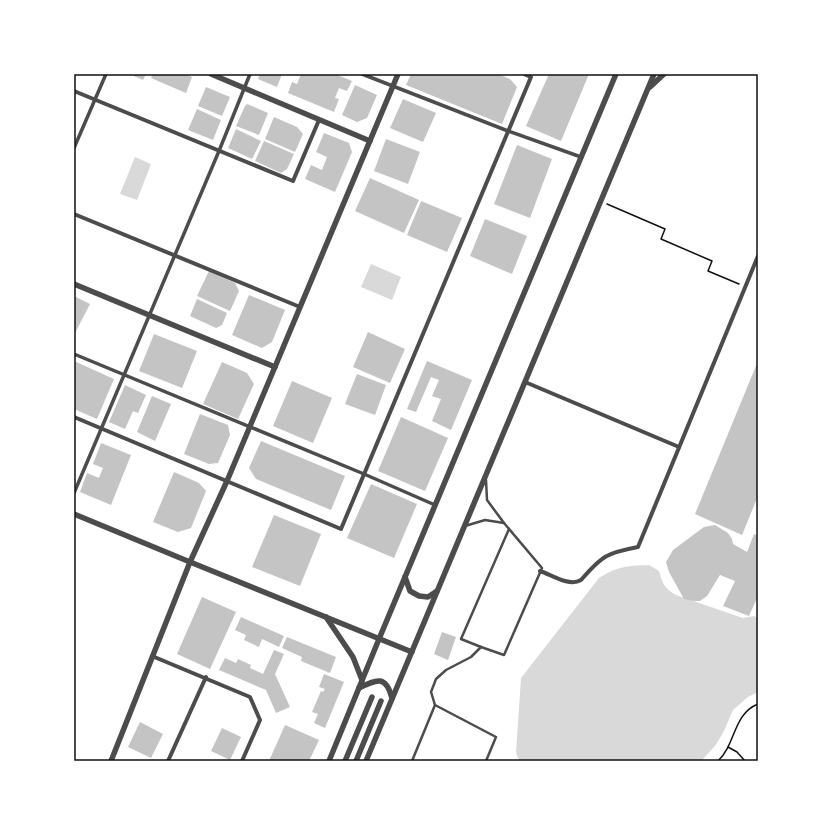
<svg xmlns="http://www.w3.org/2000/svg" width="832" height="835" font-family="Roboto,sans-serif">
<style>
.water{fill:#d9d9d9}
.building{fill:#c4c4c4}
.lines{fill:none;stroke-linecap:round;stroke-linejoin:round}
.path{stroke:#111;stroke-width:1.5}
.service{stroke:#4c4c4c;stroke-width:2.5}
.pedestrian{stroke:#4c4c4c;stroke-width:3.5}
.minor{stroke:#4c4c4c;stroke-width:4}
.tertiary{stroke:#4c4c4c;stroke-width:5.5}
.neatline{fill:none;stroke:#111;stroke-width:1.5}
</style>
<rect width="100%" height="100%" fill="#fff"/>
<g class="water">
<polygon points="135,157 151,164 137,200 120,194"/>
<polygon points="371,264 401,277 392,300 361,287"/>
<path d="M 649,565 L 659,571 C 663,584 664,588 676,595 L 743,618 L 754,616 L 758,618 L 758,692 L 748,697 L 733,710 L 723,733 L 715,746 L 701,761 L 519,761 L 516,752 L 521,678 L 599,578 C 618,566 627,566 649,565 Z"/>
</g>
<g class="building">
<polygon points="129,74 146,74 143,80"/>
<polygon points="153,74 185,74 192,77 186,93 151,78"/>
<polygon points="260,74 282,74 277,87 258,79"/>
<polygon points="301,74 335,74 352,81 347,91 339,88 335,98 339,99 334,112 288,93 292,82 297,84"/>
<polygon points="411,74 498,74 510,79 517,87 502,124 406,85"/>
<polygon points="549,74 589,74 561,141 526,126"/>
<polygon points="355,85 377,95 367,118 357,122 342,115"/>
<polygon points="206,87 230,97 222,116 198,106"/>
<polygon points="403,99 436,113 423,142 390,128"/>
<polygon points="247,104 268,113 259,135 236,126 245,106"/>
<polygon points="197,109 221,120 213,140 188,130"/>
<polygon points="274,117 297,127 303,134 295,152 265,139"/>
<polygon points="236,129 261,141 252,159 228,148"/>
<polygon points="324,133 349,143 352,152 335,192 305,179 311,165 322,170 327,157 316,152"/>
<polygon points="386,139 420,152 408,184 374,171"/>
<polygon points="264,141 294,154 287,169 281,173 255,161"/>
<polygon points="517,145 552,159 530,218 494,204"/>
<polygon points="370,178 419,200 404,233 355,211"/>
<polygon points="421,201 462,218 447,252 407,235"/>
<polygon points="485,219 527,236 512,274 470,256"/>
<polygon points="209,271 235,283 239,291 230,311 197,296"/>
<polygon points="249,295 285,310 272,342 262,348 232,335"/>
<polygon points="74,296 90,304 74,335"/>
<polygon points="197,299 227,313 222,325 216,328 190,316"/>
<polygon points="368,332 405,349 390,383 353,367"/>
<polygon points="154,334 197,351 182,388 139,371"/>
<polygon points="74,361 114,379 97,419 74,409"/>
<polygon points="427,361 472,380 451,430 432,421 441,399 432,396 439,380 431,377 416,412 407,409"/>
<polygon points="758,361 758,496 742,535 695,514"/>
<polygon points="222,362 247,373 254,384 238,419 203,404"/>
<polygon points="357,374 386,385 375,415 345,404"/>
<polygon points="292,381 332,398 313,443 273,426"/>
<polygon points="125,385 146,395 138,413 133,411 125,429 109,422"/>
<polygon points="152,396 171,404 155,441 137,432"/>
<polygon points="200,414 228,425 230,435 218,463 209,464 184,454"/>
<polygon points="401,417 448,438 425,491 378,471"/>
<polygon points="261,441 345,476 331,510 256,479 249,468"/>
<polygon points="101,443 131,455 111,505 80,492 87,473 99,478 103,468 93,464"/>
<polygon points="174,472 199,483 206,491 191,528 178,532 153,522"/>
<polygon points="371,484 417,504 394,558 347,538"/>
<polygon points="274,515 321,534 300,586 252,567"/>
<polygon points="715,525 728,533 732,539 733,544 747,552 754,534 758,536 758,596 749,616 723,606 735,581 720,575 707,596 700,601 694,601 684,599 669,572 666,562 673,550 704,527"/>
<polygon points="202,597 236,612 210,669 177,654"/>
<polygon points="241,617 284,636 279,647 262,639 259,647 244,640 246,635 235,630"/>
<polygon points="442,632 456,637 448,660 434,654"/>
<polygon points="287,637 336,657 330,673 301,661 302,657 282,648"/>
<polygon points="274,650 284,654 275,674 290,707 276,713 266,690 219,670 225,658 236,663 238,659 251,665 250,668 263,674"/>
<polygon points="324,674 344,682 325,728 314,723 318,714 312,712 321,691 323,692 325,689 319,687"/>
<polygon points="140,722 163,734 151,758 128,747"/>
<polygon points="285,725 319,740 309,761 269,761"/>
<polygon points="222,728 241,737 230,760 211,751"/>
</g>
<g class="lines">
<g class="path">
<polyline points="607,204 665,229 661,239 712,261 708,271 739,284"/>
<polyline points="728,747 737,752 745,761"/>
<path d="M 718,761 C 736,744 733,714 758,704"/>
</g>
<g class="service">
<polyline points="465,526 485,520 504,523"/>
<polyline points="481,647 461,639 509,529"/>
<polyline points="412,761 435,705"/>
<polyline points="486,761 496,737 435,705 431,692 436,679 446,670 471,657 481,647 504,655 542,568 504,523 487,500 486,480"/>
</g>
<g class="pedestrian">
<polyline points="362,74 508,131 581,157"/>
<polyline points="74,148 106,74"/>
<polyline points="74,354 364,474 435,505"/>
<polyline points="74,493 219,151 250,74"/>
</g>
<g class="minor">
<polyline points="74,91 293,181 319,120"/>
<polyline points="74,214 300,307"/>
<polyline points="525,382 679,447"/>
<polyline points="74,417 341,529 531,77 524,74"/>
<path d="M 540,571 C 552,575 569,587 581,580 C 602,556 606,553 638,547 L 758,256"/>
<polyline points="152,656 250,697 260,720 242,761"/>
<polyline points="168,761 206,677"/>
</g>
<g class="tertiary">
<polyline points="211,74 370,141"/>
<polyline points="650,87 664,74"/>
<polyline points="74,284 275,367"/>
<polyline points="74,514 190,562 412,652"/>
<polyline points="405,577 410,591 419,596 428,597 437,591"/>
<polyline points="326,617 353,657 362,680"/>
<path d="M 359,688 C 377,679 386,675 392,698"/>
<polyline points="111,761 190,562 227,481 398,74"/>
<polyline points="329,761 379,639 616,74"/>
<polyline points="345,761 372,697"/>
<polyline points="356,761 381,701"/>
<polyline points="366,761 654,74"/>
</g>
</g>
<rect width="832" height="835" fill="none" stroke="#ffffff" stroke-width="150"/>
<rect x="75" y="75" width="682" height="685" class="neatline"/>
</svg>
